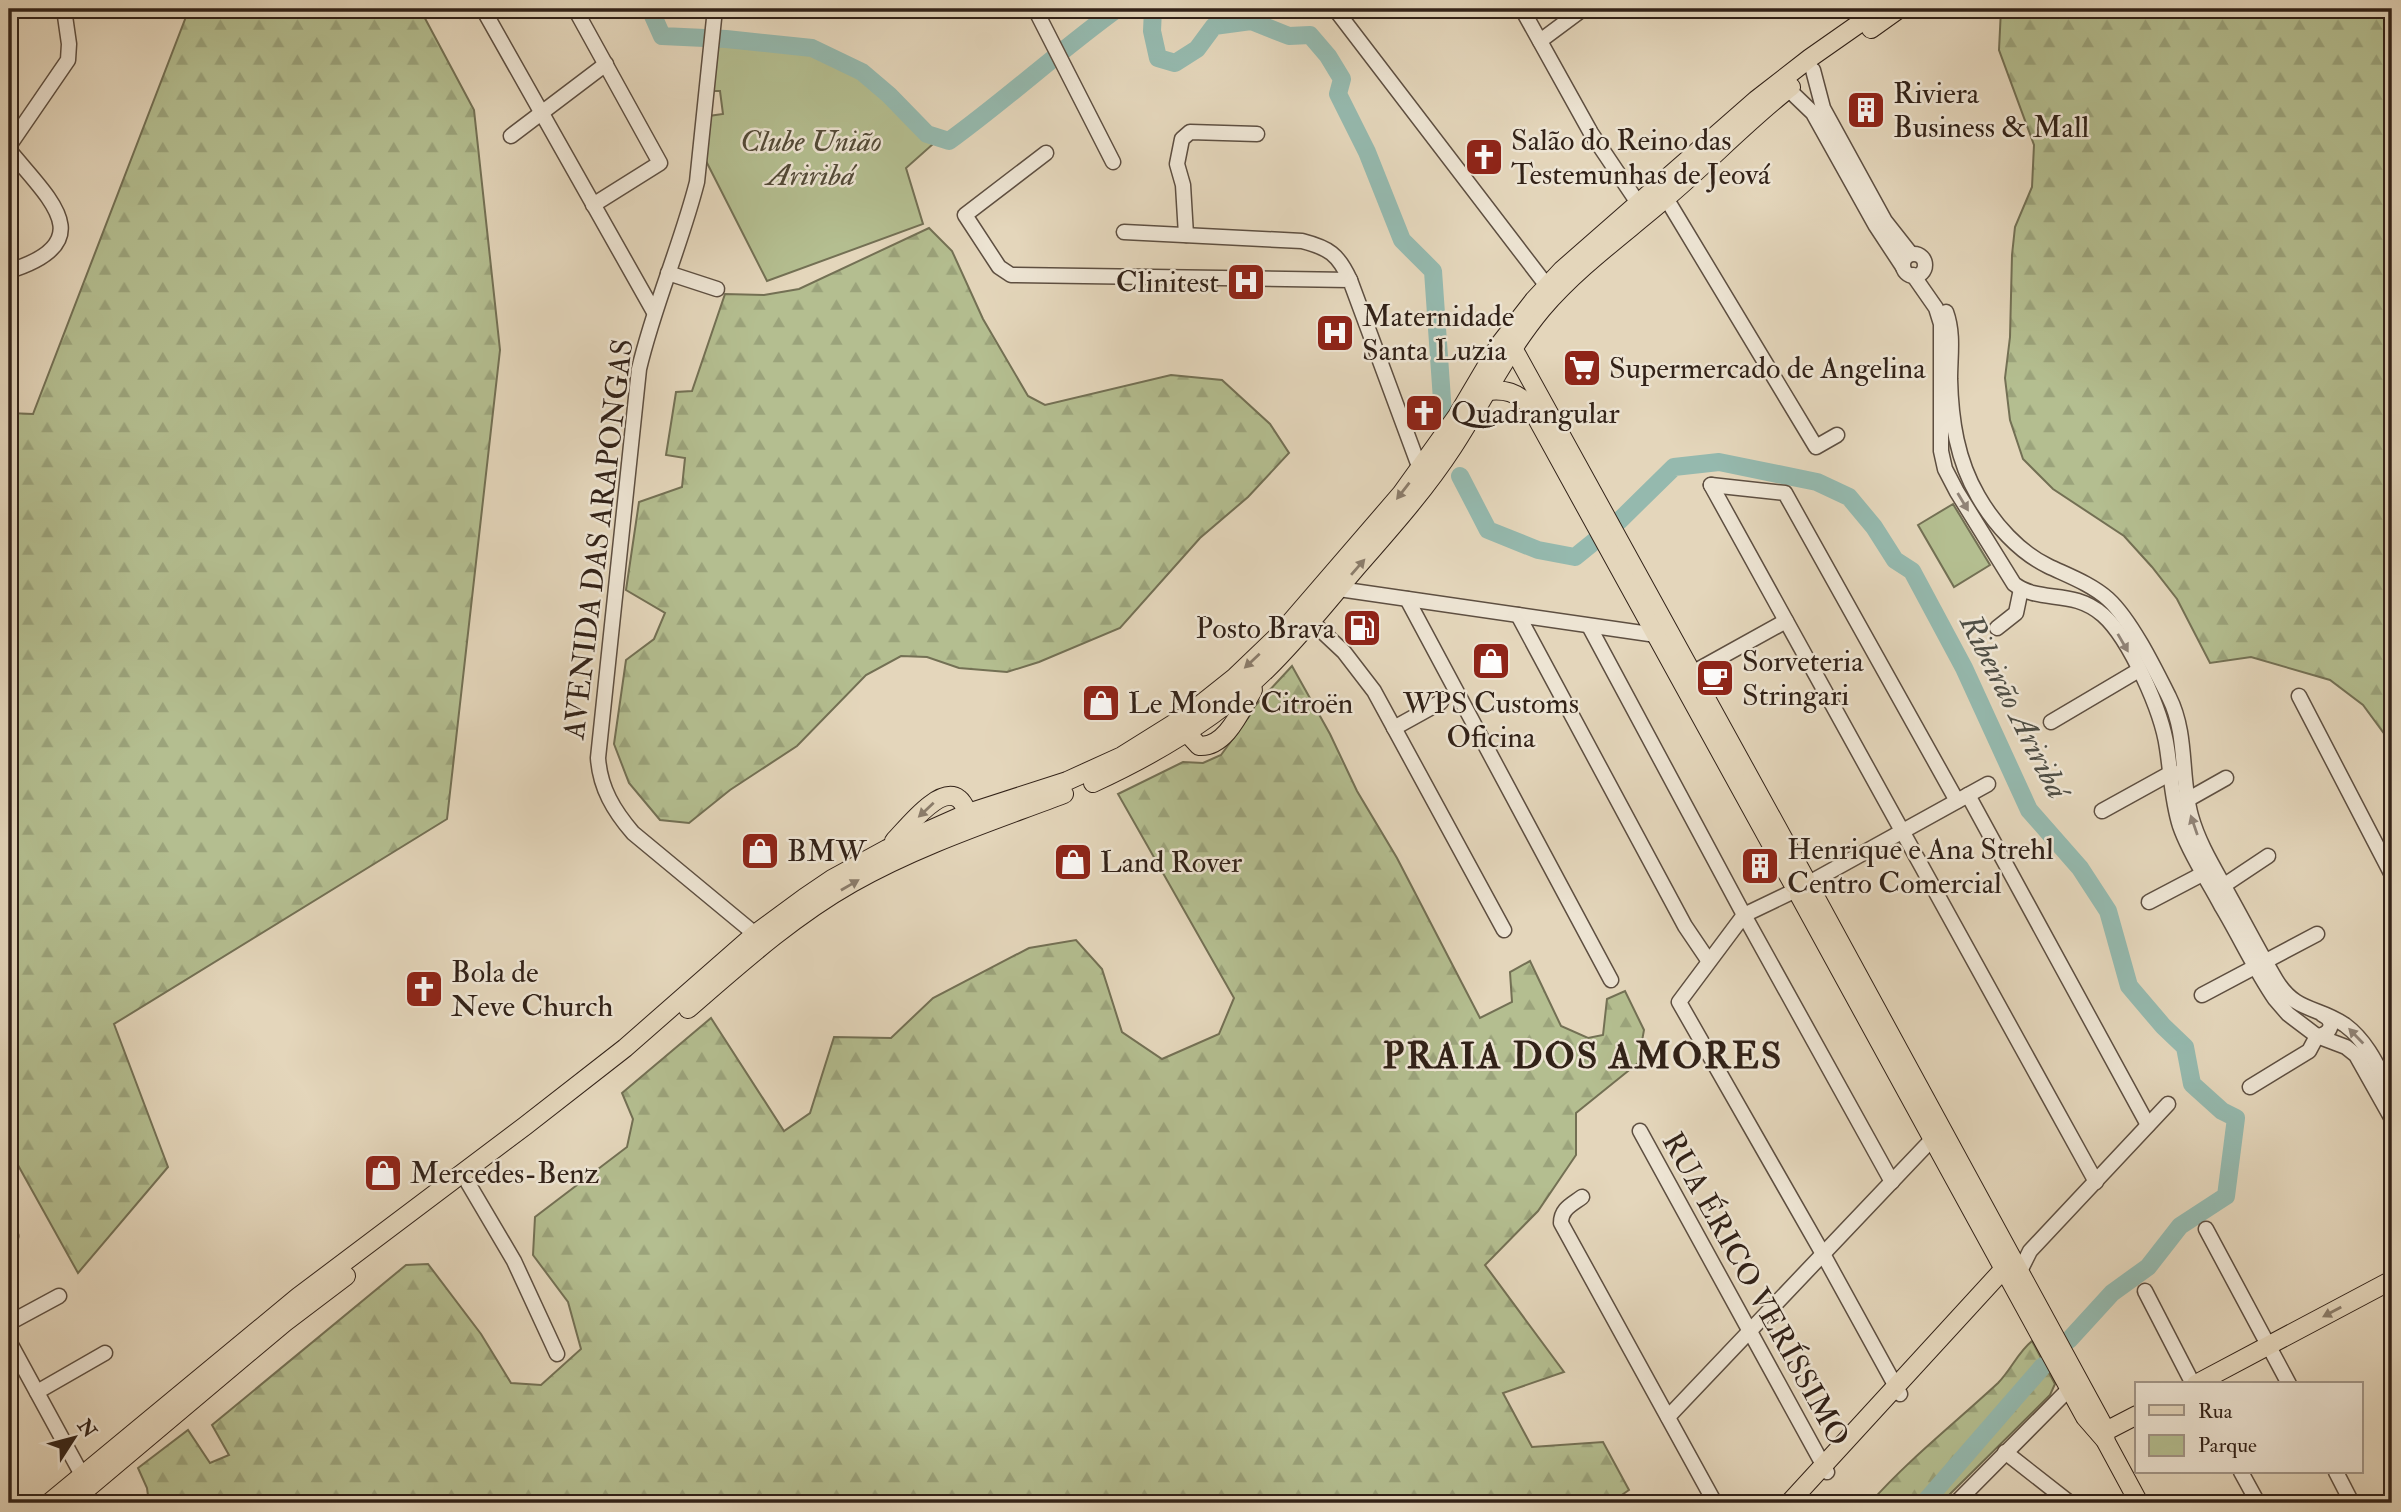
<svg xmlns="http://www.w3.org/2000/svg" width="2401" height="1512" font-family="'IM FELL Double Pica',serif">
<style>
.green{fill:#b4be90;stroke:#737054;stroke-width:2}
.forest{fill:url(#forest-firs);stroke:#737054;stroke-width:2}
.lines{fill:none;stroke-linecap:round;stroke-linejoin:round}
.river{stroke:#95b9ae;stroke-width:18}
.minor-casing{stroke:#5e4f41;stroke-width:17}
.major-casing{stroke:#322218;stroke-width:20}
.minor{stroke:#ede4d3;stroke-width:14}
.major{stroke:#e4d6bb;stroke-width:18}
.oneway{fill:#8b7c6a}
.oneway2{fill:#908376}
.labels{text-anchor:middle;stroke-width:5;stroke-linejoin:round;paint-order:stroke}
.poi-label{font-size:30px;fill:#322218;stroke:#ede4d3;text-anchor:start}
.park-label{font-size:30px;font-style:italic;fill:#524936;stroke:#ede4d3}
.street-label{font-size:30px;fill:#322218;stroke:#ede4d3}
.water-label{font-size:32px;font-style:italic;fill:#504f45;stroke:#ede4d3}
.district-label{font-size:37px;font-weight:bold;letter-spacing:2px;fill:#322218;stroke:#ede4d3}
</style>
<defs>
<pattern id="forest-firs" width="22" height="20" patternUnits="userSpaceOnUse" patternTransform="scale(1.75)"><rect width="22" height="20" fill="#b4be90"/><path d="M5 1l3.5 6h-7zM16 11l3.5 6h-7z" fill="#9ba37b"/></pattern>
</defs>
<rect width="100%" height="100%" fill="#e4d6bb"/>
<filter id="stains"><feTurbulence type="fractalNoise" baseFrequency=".00286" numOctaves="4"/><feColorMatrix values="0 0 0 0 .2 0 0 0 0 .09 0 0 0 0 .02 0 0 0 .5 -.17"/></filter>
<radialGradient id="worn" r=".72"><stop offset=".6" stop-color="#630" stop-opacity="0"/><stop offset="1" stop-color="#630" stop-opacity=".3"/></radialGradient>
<g class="green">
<polygon points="715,43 810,53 859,75 887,97 933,144 906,168 923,224 767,281 705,159 709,116 723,114 720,91 711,91"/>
<polygon points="1953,504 1990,565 1954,587 1918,525"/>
</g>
<g class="forest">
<polygon points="189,9 420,9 474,110 500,350 447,819 114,1024 168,1167 78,1273 9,1149 9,413 33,414"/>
<polygon points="2001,9 2392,9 2392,749 2388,739 2363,705 2330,680 2251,657 2210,663 2177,599 2152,567 2124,536 2053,489 2023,459 2010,420 2005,378 2010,337 2012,255 2015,227 2032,187 2034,145 1999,50"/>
<polygon points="929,228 952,251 983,319 1028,396 1045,405 1171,375 1222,380 1270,424 1289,453 1248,497 1200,538 1120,628 1039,662 1007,672 959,668 927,657 901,656 866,675 797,746 730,790 689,823 660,820 629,783 614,744 626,660 654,639 665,613 626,590 639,502 682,487 685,458 666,455 676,392 692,391 725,294 764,295 799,289"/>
<polygon points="1292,666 1330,734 1357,791 1397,858 1480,1018 1512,1002 1510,972 1530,961 1561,1026 1588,1038 1603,1035 1607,999 1625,991 1644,1030 1638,1063 1576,1113 1576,1155 1538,1211 1485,1265 1564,1372 1503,1393 1532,1447 1603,1442 1629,1490 1610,1503 149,1503 147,1488 138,1468 188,1430 210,1463 229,1455 212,1425 406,1265 428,1264 481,1334 511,1383 541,1385 581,1349 568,1302 533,1255 535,1217 627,1147 633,1119 622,1093 711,1018 784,1131 810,1113 834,1037 891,1038 933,998 1029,948 1076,940 1102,969 1122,1032 1162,1059 1219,1034 1234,998 1118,794 1183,762 1203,763 1221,755 1250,715 1254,707"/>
<path d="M 2032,1341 L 2055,1384 L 2050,1395 L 1941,1503 L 1870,1503 C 1909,1459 1955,1423 1998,1383 C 2011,1370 2018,1352 2032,1341 Z"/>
</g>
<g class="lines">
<g class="river">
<path d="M 650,9 L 662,36 L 726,39 L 812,48 L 862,72 L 889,95 L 927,134 L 949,141 C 1007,99 1059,51 1117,9"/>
<polyline points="1153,9 1152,31 1158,58 1175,63 1197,49 1214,26 1251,21 1289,36 1310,35 1328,56 1342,79 1338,94 1367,152 1402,240 1433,271 1443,414"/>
<polyline points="1460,476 1488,530 1538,550 1575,557 1596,540"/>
<polyline points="1619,521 1674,467 1719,462 1817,482 1849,497 1874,527 1895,560 1912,571 1964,668 2029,810 2080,868 2108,911 2129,986 2163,1026 2185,1047 2192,1084 2222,1111 2236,1118 2226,1196 2180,1226 2148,1267 2112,1293 2069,1340"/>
<polyline points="1924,1503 2043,1366"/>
</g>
<defs>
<g id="minor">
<polyline points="483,9 654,312"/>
<polyline points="575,9 660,163 593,205"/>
<path d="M 715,9 L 697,182 C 681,245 654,305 639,369 L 598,758 C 600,788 614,811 633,833 L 755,934"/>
<polyline points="1035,9 1113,162"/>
<polyline points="1335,9 1547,286"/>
<polyline points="1522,9 1591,133 1638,203"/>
<polyline points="1540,41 1583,9"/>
<polyline points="1813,70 1823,108 1885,221 1911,254"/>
<polyline points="1788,89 1813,113 1876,226 1903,267"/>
<polyline points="511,136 606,64"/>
<polyline points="9,146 68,60 69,44 64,9"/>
<path d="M 9,150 C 49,199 102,242 9,271"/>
<polyline points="1046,153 965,215 999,267 1011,275 1350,280 1420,469"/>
<polyline points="1666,198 1816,447 1837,435"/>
<path d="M 1124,232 L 1302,241 C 1329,248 1338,254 1350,280"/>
<polyline points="1186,235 1183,185 1177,164 1182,139 1190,132 1257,134"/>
<circle cx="1914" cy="265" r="11"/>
<polyline points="668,273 717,289"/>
<path d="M 1913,275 L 1936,308 L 1941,324 L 1941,451 L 1945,469 L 1957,492 L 2014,584 C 2040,604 2072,588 2103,615 C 2130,639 2162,712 2167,748 C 2171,774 2172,801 2180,826 C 2190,855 2208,880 2222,907 C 2240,937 2255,970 2275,999 L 2288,1014 L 2317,1036 L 2346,1047 L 2356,1055 L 2392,1119"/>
<path d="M 1946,312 C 1954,334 1950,356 1950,379 C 1951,420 1957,460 1978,496 C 1994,524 2019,552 2048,566 C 2069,576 2091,584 2108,599 C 2131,620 2155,669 2169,697 C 2188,735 2180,777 2191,816 C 2199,845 2216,871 2230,897 C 2245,924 2260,953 2276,980 C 2296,1013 2318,1006 2345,1025 C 2368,1042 2379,1069 2392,1094"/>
<polyline points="1711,485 2096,1182"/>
<polyline points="1711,485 1785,493 1957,801"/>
<polyline points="1339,589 1663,636"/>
<polyline points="1407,599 1611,980"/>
<polyline points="1518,615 1685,926 1708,960"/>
<polyline points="1311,621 1344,652 1374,691 1504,930"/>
<polyline points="1589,626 1744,915 1892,1182"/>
<polyline points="1997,628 2016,613 2021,589"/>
<polyline points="1683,678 1786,621"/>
<polyline points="2299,696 2392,875"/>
<polyline points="2051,722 2139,670"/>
<polyline points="1394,728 1441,702"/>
<polyline points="1968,795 2148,1125"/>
<polyline points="2187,800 2226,778"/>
<polyline points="2102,811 2169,774 2175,773"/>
<polyline points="1809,883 1988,784"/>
<polyline points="2217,890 2268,856"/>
<polyline points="1794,891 1744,915 1679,1002 1823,1254 1900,1394"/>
<polyline points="2149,902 2210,870"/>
<polyline points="2202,995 2317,934"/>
<path d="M 2250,1087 L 2309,1051 L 2317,1036 C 2331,1035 2336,1021 2323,1015"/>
<polyline points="1640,1131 1827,1472"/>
<polyline points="468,1183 514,1261 557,1354"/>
<path d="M 1582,1197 C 1571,1205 1561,1209 1561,1223 L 1715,1503"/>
<polyline points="2206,1229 2289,1384"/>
<polyline points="9,1237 11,1236"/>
<polyline points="2020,1271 2030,1251 2168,1104"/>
<polyline points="2145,1291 2193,1384"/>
<polyline points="9,1323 59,1296"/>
<polyline points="9,1341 82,1475"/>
<polyline points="37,1392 105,1353"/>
<polyline points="1668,1417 1939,1132"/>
<polyline points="2005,1452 2070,1503"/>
<polyline points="2241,1472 2258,1503"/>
<polyline points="2336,1472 2352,1503"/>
<polyline points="1956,1503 2069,1389 2073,1381"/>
</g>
<g id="major">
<polyline points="1871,29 1899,9"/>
<polyline points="1513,348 1805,878"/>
<path d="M 1487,391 C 1506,389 1516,392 1530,406 L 1793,884"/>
<path d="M 1186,723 L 1187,733 L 1199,746 C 1226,748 1241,710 1253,690"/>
<path d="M 1093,783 C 1156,754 1216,719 1266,670 C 1299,638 1327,602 1357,567 C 1391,528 1425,490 1453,447 C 1483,401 1507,351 1542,309 C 1578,267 1623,235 1665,199 C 1708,163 1747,121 1791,87"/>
<path d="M 894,841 C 906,829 940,784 959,799 C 963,802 966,809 968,813 L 966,825"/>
<polyline points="1810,887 2103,1425"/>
<polyline points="1799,895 2085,1417 2105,1440 2139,1503"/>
<path d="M 688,1009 C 740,964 792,917 852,883 C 919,845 993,821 1064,794"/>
<polyline points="2196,1384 2392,1280"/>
<polyline points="2105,1440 2106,1431 2137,1415"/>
<polyline points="49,1503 298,1297 525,1126 625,1048 755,934 804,898 832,879 887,849 968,813 1067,781 1122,756 1186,716 1235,677 1282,632 1401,494 1457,416 1499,345 1534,300 1562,270 1756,100 1810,58 1880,9"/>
<polyline points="70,1503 284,1323 346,1276"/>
<polyline points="1789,1503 2011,1261"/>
</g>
</defs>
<use href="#minor" class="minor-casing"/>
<use href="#major" class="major-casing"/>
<use href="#minor" class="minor"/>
<use href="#major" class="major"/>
</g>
<defs><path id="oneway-solid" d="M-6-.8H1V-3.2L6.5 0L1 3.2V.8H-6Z" transform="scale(1.75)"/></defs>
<g class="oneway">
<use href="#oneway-solid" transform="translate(1403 491) rotate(128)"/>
<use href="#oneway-solid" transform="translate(1358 567) rotate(-49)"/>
<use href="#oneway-solid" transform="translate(1252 661) rotate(137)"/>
<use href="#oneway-solid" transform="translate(926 810) rotate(137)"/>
<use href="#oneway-solid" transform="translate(850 885) rotate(-30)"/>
<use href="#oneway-solid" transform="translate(2332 1312) rotate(152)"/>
</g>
<g class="oneway2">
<use href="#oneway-solid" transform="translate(1963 502) rotate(59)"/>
<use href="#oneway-solid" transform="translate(2123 643) rotate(60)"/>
<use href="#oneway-solid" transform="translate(2194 825) rotate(-109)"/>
<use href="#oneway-solid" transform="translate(2356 1036) rotate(-134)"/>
</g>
<defs>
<symbol id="building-square" viewBox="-11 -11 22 22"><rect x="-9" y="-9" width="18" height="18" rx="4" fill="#8f2418" stroke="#ede4d3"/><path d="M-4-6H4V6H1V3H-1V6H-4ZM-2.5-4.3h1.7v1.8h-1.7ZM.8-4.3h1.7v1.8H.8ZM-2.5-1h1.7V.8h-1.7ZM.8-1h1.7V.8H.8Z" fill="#fff"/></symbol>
<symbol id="church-square" viewBox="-11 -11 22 22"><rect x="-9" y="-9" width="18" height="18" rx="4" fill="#8f2418" stroke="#ede4d3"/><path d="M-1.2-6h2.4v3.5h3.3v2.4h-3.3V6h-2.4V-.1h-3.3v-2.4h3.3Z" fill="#fff"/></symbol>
<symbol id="hospital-square" viewBox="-11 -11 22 22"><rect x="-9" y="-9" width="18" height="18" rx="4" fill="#8f2418" stroke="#ede4d3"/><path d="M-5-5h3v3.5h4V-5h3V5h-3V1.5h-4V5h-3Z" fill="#fff"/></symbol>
<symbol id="supermarket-square" viewBox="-11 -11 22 22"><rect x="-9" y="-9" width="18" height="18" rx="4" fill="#8f2418" stroke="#ede4d3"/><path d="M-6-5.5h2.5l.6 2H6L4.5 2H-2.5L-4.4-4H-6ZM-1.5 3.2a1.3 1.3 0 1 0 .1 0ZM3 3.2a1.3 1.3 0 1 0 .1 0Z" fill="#fff"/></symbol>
<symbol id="fuel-square" viewBox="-11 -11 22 22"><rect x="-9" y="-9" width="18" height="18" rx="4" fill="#8f2418" stroke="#ede4d3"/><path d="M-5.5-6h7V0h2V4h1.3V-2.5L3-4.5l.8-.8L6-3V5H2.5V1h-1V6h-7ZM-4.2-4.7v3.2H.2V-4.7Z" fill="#fff"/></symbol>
<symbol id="shop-square" viewBox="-11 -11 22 22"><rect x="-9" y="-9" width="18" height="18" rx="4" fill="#8f2418" stroke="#ede4d3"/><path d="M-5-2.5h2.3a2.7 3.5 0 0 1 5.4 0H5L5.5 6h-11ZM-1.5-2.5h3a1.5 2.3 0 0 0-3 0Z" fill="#fff"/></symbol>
<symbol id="cafe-square" viewBox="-11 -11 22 22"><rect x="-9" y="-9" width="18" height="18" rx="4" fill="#8f2418" stroke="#ede4d3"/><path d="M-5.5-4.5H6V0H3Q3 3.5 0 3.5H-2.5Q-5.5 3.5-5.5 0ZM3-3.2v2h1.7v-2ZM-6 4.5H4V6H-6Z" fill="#fff"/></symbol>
</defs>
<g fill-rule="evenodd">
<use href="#building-square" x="1844" y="88" width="44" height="44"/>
<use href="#church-square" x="1462" y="135" width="44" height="44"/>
<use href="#hospital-square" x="1224" y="260" width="44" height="44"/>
<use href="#hospital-square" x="1313" y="311" width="44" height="44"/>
<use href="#supermarket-square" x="1560" y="346" width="44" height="44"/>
<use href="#church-square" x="1402" y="391" width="44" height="44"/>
<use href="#fuel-square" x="1340" y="606" width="44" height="44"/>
<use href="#shop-square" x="1469" y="639" width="44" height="44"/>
<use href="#cafe-square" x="1693" y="656" width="44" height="44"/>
<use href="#shop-square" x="1079" y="681" width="44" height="44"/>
<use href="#shop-square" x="738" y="829" width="44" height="44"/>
<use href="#shop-square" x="1051" y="840" width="44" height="44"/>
<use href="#building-square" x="1738" y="844" width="44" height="44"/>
<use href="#church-square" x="402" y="967" width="44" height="44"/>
<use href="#shop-square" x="361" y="1151" width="44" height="44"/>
</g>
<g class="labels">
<g class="poi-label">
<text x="1893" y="103">Riviera<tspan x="1893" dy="34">Business &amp; Mall</tspan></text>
<text x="1511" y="150">Salão do Reino das<tspan x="1511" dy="34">Testemunhas de Jeová</tspan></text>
<text x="1219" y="292" text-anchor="end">Clinitest</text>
<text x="1362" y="326">Maternidade<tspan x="1362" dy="34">Santa Luzia</tspan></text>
<text x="1609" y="378">Supermercado de Angelina</text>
<text x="1451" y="423">Quadrangular</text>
<text x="1335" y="638" text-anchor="end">Posto Brava</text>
<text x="1742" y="671">Sorveteria<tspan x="1742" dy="34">Stringari</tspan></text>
<text x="1128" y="713">Le Monde Citroën</text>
<text x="1491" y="713" text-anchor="middle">WPS Customs<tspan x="1491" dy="34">Oficina</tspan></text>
<text x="1787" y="859">Henrique e Ana Strehl<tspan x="1787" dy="34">Centro Comercial</tspan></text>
<text x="787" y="861">BMW</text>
<text x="1100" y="872">Land Rover</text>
<text x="451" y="982">Bola de<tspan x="451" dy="34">Neve Church</tspan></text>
<text x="410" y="1183">Mercedes-Benz</text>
</g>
<g class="park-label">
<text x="811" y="151">Clube União<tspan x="811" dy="34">Ariribá</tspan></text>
</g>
<g class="street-label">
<text transform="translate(598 539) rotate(-83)" y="10">AVENIDA DAS ARAPONGAS</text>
<text transform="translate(1756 1289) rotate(61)" y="10">RUA ÉRICO VERÍSSIMO</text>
</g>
<g class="water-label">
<text transform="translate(2015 706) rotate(63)" y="11">Ribeirão Ariribá</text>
</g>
<g class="district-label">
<text x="1583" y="1068">PRAIA DOS AMORES</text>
</g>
</g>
<rect width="2401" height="1512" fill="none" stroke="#e4d6bb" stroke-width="35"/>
<rect x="10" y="10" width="2380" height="1491" fill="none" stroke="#322218" stroke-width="3.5"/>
<rect x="18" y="18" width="2366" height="1477" fill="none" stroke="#322218" stroke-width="2"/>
<rect x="2135" y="1382" width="228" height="91" fill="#ede4d3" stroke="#a29688" stroke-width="2"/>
<rect x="2149" y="1405" width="35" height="10" fill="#e4d6bb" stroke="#a29688" stroke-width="2"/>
<text x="2198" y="1418" font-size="21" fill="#322218">Rua</text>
<rect x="2149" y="1435" width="35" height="21" fill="#b4be90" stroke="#a29688" stroke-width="2"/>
<text x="2198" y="1452" font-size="21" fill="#322218">Parque</text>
<g transform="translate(74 1438) rotate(54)" stroke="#ede4d3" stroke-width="5" paint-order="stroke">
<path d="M0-5L12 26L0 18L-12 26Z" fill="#322218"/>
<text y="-10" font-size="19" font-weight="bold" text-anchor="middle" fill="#322218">N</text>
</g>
<rect width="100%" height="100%" filter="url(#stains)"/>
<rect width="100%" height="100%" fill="url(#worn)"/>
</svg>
